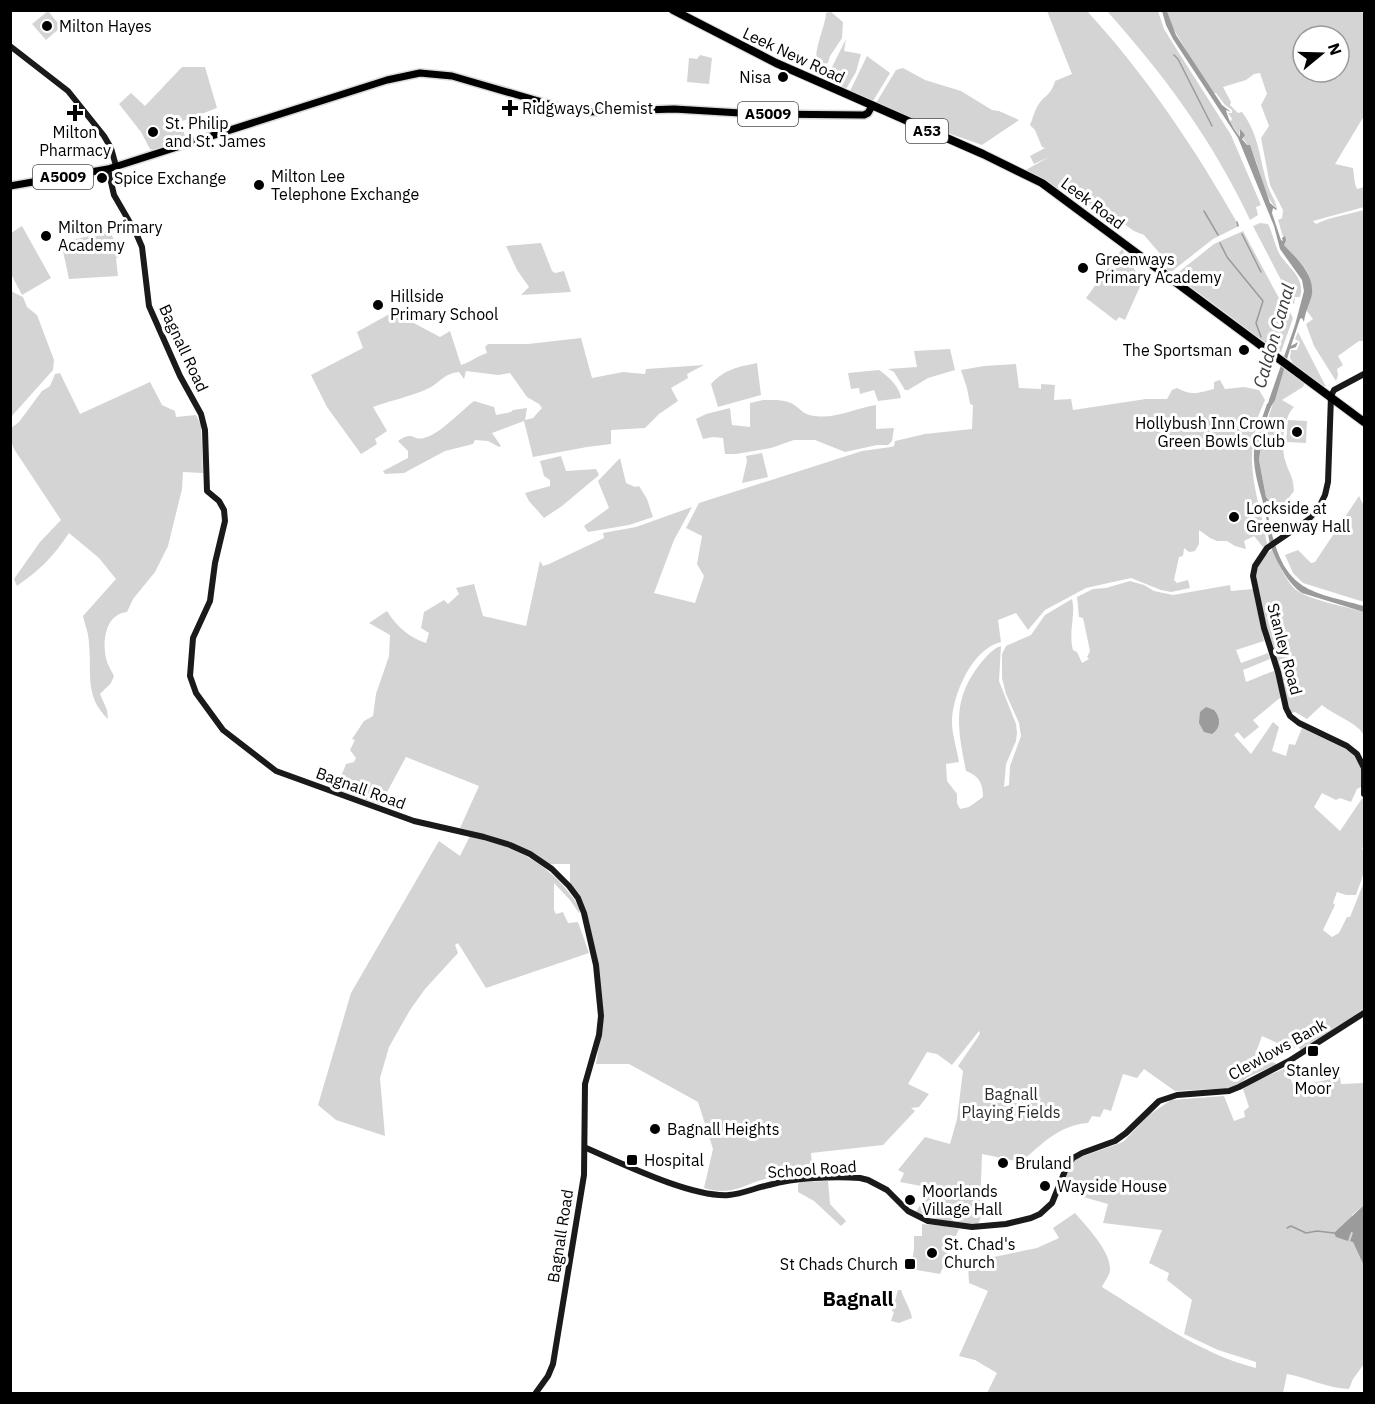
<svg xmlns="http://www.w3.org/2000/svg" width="1375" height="1404" font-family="'IBM Plex Sans',sans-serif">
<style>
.green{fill:#d4d4d4;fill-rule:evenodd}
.water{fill:#9b9b9b}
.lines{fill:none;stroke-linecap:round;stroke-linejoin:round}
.stream{stroke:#9b9b9b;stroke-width:1.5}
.canal{stroke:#9b9b9b;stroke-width:4.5}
.primary-casing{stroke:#dbdbdb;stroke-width:10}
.highway-casing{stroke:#dbdbdb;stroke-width:10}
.secondary{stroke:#1a1a1a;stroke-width:6}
.primary{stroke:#000;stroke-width:7}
.highway{stroke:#000;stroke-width:8}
.poi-dot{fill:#000;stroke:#fff;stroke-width:2}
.labels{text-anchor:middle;stroke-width:6;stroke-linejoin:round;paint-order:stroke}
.shield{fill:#fff;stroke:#4c4c4c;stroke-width:1.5}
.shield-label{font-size:15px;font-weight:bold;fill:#000}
.poi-label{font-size:16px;fill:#000;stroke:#fff;text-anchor:start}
.street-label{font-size:16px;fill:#000;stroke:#fff}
.park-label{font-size:16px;fill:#2b2b2b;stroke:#fff}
.water-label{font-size:18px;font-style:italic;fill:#3c3c3c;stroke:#fff}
.quarter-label{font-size:20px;font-weight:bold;fill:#000;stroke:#fff}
</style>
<rect width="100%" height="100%" fill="#fff"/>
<g class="green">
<path d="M 1359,10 L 1364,14 L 1364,116 L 1335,164 L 1353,168 L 1355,184 L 1357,189 L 1364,187 L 1364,207 L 1313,221 L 1316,224 L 1328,219 L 1364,210 L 1364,341 L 1359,341 L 1338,356 L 1343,365 L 1337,369 L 1338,375 L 1336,381 L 1314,346 L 1306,324 L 1313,319 L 1306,310 C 1318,274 1307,270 1284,245 L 1285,236 L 1283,237 L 1278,220 L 1282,218 L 1283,210 L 1270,185 L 1261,138 L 1269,126 L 1261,105 L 1267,94 L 1260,73 L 1254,74 L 1246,80 L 1223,87 L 1231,102 L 1230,105 L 1238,113 L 1242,112 C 1259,135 1259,156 1267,183 C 1269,192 1276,200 1277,209 C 1263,196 1261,173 1254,156 C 1250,146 1242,140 1239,130 L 1240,137 L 1230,122 L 1232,119 L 1228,113 L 1232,113 L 1232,110 L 1225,105 L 1216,93 L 1211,93 L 1173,28 L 1167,11 ZM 1303,36 L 1339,36 L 1339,72 L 1303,72 Z"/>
<polygon points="48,11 61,27 46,40 32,24"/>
<path d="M 1047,11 L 1087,11 C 1146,75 1196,150 1239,226 L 1213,239 L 1171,272 L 1167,270 L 1167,265 L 1174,259 L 1162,256 L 1144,235 L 1134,231 L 1113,216 L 1103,221 L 1063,191 L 1024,171 L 1049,157 L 1034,164 L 1030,156 L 1045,148 L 1042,147 L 1035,130 L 1030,125 C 1033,118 1035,108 1041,101 C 1048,94 1052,92 1055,81 L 1072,74 Z"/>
<path d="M 1107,11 L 1158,11 L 1164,29 L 1172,42 L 1231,135 L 1261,205 L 1256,207 L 1258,215 L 1250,220 C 1213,141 1165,76 1107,11 Z"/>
<path d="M 831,12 L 843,22 L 842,38 L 830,56 L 828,63 L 824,64 C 822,62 819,60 817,57 C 814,51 826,23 826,13 Z"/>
<polygon points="846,39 844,51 861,54 856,72 846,89 831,82 832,67"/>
<polygon points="700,55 712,58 709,84 687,82 689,58 697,59"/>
<polygon points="867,56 890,73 873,101 850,91"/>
<polygon points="182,67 205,67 217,108 180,122 187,141 155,151 150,149 141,132 119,104 131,93 145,106"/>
<polygon points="903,68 925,80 961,91 992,110 999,111 1019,120 982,145 917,122 876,103 896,70"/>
<path d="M 1260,223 L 1268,224 C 1273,234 1275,246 1280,255 C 1289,268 1306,279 1300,297 L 1295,297 L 1294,305 L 1253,226 Z"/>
<polygon points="22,226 51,278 22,295 11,274 11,233"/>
<polygon points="1243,231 1288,315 1290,312 1293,318 1281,352 1275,350 1175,275 1214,244"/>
<polygon points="110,232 122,256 116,258 118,276 69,279 61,242"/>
<polygon points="541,243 552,271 555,273 564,271 571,292 521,295 529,287 517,270 506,246"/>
<polygon points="1122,249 1142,282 1125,320 1119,317 1116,321 1086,298"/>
<polygon points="11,291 23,297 27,307 37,315 54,360 53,370 11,417"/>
<path d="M 393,312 L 440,337 L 450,331 L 461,365 C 471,362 477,356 487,353 L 485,347 L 488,344 L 528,344 L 581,338 L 592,378 L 623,372 L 645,374 L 646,369 L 704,365 L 687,374 L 688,378 L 671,388 L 678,401 L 659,414 L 645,428 L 611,430 L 611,444 L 587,447 L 533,457 L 524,421 L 492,433 L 501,446 L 499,447 L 488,441 L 475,440 L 473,444 L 445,451 L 404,473 L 385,474 L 383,471 L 408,458 L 408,451 L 398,441 C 414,430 412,441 424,438 C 440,434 461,411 474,401 L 494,407 L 496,415 L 511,412 L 513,410 L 527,408 L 525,420 L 533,418 L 542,408 L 539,404 L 527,397 L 510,373 L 498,375 L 466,371 L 464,379 L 459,372 C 442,374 440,384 425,390 C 408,397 390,401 373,407 L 387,431 L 375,439 L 377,444 L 361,454 L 327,407 L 311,375 L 363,348 L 357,332 Z"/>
<polygon points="1298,332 1325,385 1327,386 1324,386 1294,365 1290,358 1291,350 1297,350 1300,342 1295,339"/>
<polygon points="950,349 955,370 928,378 908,390 905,390 894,372 888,369 917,367 914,351"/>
<path d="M 757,363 L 761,395 L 718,407 L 711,384 C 725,369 738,367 757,363 Z"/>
<path d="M 1016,364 L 1019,388 L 1041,389 L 1041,384 L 1055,385 L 1054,400 L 1071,399 L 1073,410 L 1146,399 L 1167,399 L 1172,390 L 1177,388 C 1192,396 1198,393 1214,389 L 1214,382 L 1220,380 L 1225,389 L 1244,387 L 1259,390 L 1265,400 L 1257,419 L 1242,417 L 1241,419 L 1258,423 C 1243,464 1260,502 1267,544 L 1263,547 L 1254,536 L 1244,541 L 1246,549 L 1235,546 L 1227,541 L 1217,541 L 1210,538 L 1199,530 L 1199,544 L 1195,551 L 1189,552 L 1184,548 L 1183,556 L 1179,557 L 1174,580 L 1177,583 L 1188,580 L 1190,588 L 1171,592 L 1161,590 L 1131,578 L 1086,588 L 1045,610 L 1028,630 L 1016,613 L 998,620 L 1001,642 C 971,649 951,698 952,725 C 953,737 957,750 959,762 L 946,764 L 947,781 L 957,794 L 957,803 L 960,809 L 969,807 L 983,797 C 983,783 979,776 966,771 C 958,729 951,701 980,664 C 986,657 992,649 1001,646 L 999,681 L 1016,724 L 1017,733 L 1016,741 L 1006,764 L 1004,787 L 1009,785 L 1010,766 L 1021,736 L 1019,723 L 1006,694 L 1002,678 L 1002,654 L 1006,646 L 1031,635 L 1045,615 L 1072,599 C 1076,616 1068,631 1073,650 L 1077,652 L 1082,663 L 1089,659 L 1087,657 L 1090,651 L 1083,618 L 1079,617 L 1077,597 L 1093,589 L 1106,588 L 1130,581 L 1144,585 L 1154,591 L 1173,595 L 1230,585 L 1231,591 L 1253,589 L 1264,641 L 1236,650 L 1241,663 L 1268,653 L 1270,659 L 1243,670 L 1246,682 L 1276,670 L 1281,697 L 1253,720 L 1259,727 L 1244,739 L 1238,732 L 1234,735 L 1251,754 L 1273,722 L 1279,727 L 1272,751 L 1286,756 L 1289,744 L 1295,745 L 1302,728 L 1356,754 L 1362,766 L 1361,787 L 1357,789 L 1351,802 L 1340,798 L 1336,800 L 1322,793 L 1314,807 L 1340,831 L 1363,797 L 1364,800 L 1364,846 L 1362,848 C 1370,861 1361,881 1356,895 L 1346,895 L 1337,892 L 1333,903 L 1335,905 L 1323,930 L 1332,937 L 1339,933 L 1347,917 L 1350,917 L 1364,882 L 1364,1009 L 1301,1051 L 1298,1046 L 1289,1051 L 1284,1046 L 1262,1036 L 1255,1055 L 1277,1064 L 1248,1077 L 1234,1088 L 1175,1091 L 1144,1069 L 1137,1078 L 1123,1074 L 1111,1111 L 1104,1109 L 1100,1117 L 1092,1116 L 1088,1123 C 1059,1125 1042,1144 1021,1162 L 982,1154 L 980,1209 L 982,1215 L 978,1224 C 957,1225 935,1220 916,1212 L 928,1192 L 921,1186 L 900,1182 L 904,1173 L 898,1170 L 925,1137 L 950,1144 L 957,1119 L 963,1071 L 958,1066 L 978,1037 L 980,1033 L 979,1031 L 952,1065 L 937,1054 L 927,1052 L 908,1084 L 929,1094 L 919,1107 L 911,1108 L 915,1111 L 883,1145 L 811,1153 L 813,1175 C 799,1176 783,1176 769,1178 C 743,1184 733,1197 704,1188 L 713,1149 L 698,1102 L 629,1064 L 596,1064 L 601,1033 L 596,954 L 586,910 L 570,885 L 570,864 L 548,864 L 495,838 L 460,828 L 479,786 L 406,757 L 380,805 L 336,789 L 346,764 L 354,762 L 356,758 L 350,750 L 355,740 L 352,739 L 364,721 L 373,716 L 376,694 L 389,656 L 390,635 L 369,623 L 387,611 C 396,626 410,638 426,643 L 429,633 L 421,628 L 424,612 L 444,600 L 448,604 L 459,594 L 456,588 L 474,584 L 483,616 L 526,626 L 540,561 L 543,566 L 549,564 L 604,538 L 603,533 L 636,527 L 692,507 L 674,540 L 654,593 L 695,603 L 704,576 L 697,564 L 702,536 L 686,528 L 699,503 L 862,451 L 891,447 L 894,446 L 895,441 L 925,434 L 972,429 L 973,405 L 970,404 L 967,388 L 961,370 L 984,366 Z"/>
<path d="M 1285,366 L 1305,382 L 1303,387 L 1282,400 L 1294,407 C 1283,417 1280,449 1286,463 C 1290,476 1293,475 1294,491 L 1281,508 L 1269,502 L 1266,497 L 1259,460 L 1263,431 L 1270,428 L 1270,422 L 1265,428 Z"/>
<path d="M 879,370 C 889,377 899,386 901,398 L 878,401 L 874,390 L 860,394 L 859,388 L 851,389 L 848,373 Z"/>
<path d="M 60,373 L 80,414 L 150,382 L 162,405 L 175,411 L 176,417 L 196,415 L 201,425 L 203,473 L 183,472 L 182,489 L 168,546 L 155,572 L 133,599 L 127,612 C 106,614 102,640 106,658 C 107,664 111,670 114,676 L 111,683 L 100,694 L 107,710 L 108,719 C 84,696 92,673 89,644 C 89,634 85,625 83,616 L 116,579 L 99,558 L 69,533 C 53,557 41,569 17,586 L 14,579 L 40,542 L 61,520 L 14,449 L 11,441 L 10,429 L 19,422 L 42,391 L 50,386 L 55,374 Z"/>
<path d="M 763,400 C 772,400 782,399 791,403 C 801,408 802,415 815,416 C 836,419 856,408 876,405 L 876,429 L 894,428 L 892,441 L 888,445 L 877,445 L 845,452 L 815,440 L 794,440 L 771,448 L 736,454 L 725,454 L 723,438 L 713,437 L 703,439 L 696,419 L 706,414 L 730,408 L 732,425 L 750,427 L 750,403 Z"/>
<polygon points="1288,420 1307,421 1306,443 1286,442"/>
<polygon points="762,453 768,477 742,483 747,461 746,456"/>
<polygon points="561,456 566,471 596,469 599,475 562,506 544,518 529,501 525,493 550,486 550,480 544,476 540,461"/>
<polygon points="620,458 626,483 635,487 639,486 647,499 653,517 629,525 588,532 584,526 609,508 598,481"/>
<polygon points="1359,496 1364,506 1364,602 1303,583 1293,573 1285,555 1298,550 1311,563 1315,562"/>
<path d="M 1273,549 C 1278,563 1285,580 1296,590 C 1309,600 1348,607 1364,612 L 1364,736 C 1360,724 1334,715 1322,705 L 1307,719 L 1295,712 L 1291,713 L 1290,710 L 1268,634 L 1255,577 C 1257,566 1263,555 1273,549 Z"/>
<path d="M 470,836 C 478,840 488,839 497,843 C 533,856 561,876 580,909 L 579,913 L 570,900 L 554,883 L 554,910 L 556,914 L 563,912 L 568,923 L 578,922 L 589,953 L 486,988 L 458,943 L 455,945 L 458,953 L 425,989 L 410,1010 L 389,1047 L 380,1078 L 385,1136 L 336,1120 L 318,1105 L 351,993 L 439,841 L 460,856 Z"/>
<path d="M 1286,1068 L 1294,1087 L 1340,1077 L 1341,1084 L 1364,1083 L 1364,1205 L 1352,1215 L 1351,1232 L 1353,1233 L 1353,1242 L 1364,1266 L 1364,1364 L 1353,1379 L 1349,1389 C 1325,1388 1310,1378 1287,1374 L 1283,1393 L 987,1393 L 997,1373 L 975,1360 L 959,1356 L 988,1291 L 969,1283 L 968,1265 L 978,1267 L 979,1260 L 1037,1248 L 1059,1238 L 1053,1228 L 1075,1213 C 1086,1226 1111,1251 1110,1270 C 1110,1275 1104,1282 1102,1287 C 1151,1317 1200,1354 1256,1368 L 1256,1362 L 1218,1350 L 1184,1334 L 1192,1300 L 1167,1280 L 1169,1273 L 1149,1263 L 1162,1230 L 1103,1223 L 1108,1204 L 1076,1195 L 1079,1185 L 1064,1181 L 1073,1162 L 1078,1158 L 1123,1142 L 1149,1115 L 1171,1100 L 1224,1096 L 1234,1121 L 1245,1117 L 1244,1111 L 1249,1107 L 1243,1089 L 1254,1081 Z"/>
<polygon points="828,1181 830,1204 846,1221 841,1226 814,1201 798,1192 798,1185 800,1182"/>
<polygon points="922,1224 945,1226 959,1229 940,1274 911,1269 914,1248 914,1236 922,1236"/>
<path d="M 898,1290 L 901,1290 C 904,1300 910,1307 912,1318 L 899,1323 L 891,1321 L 894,1312 L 892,1311 Z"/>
</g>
<g class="water">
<path d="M 1162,11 L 1167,11 L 1176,35 L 1222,105 L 1231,112 L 1226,110 C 1228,119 1234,130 1240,137 L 1240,129 L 1245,135 L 1242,139 L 1247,145 L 1250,145 L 1270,203 L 1277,209 L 1276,210 L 1273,208 L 1272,213 L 1281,240 L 1283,241 L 1282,238 L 1285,236 L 1286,240 L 1284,245 C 1297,259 1314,273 1312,294 C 1310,303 1305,312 1304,322 L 1302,318 L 1300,319 L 1291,346 L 1298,342 L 1296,347 L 1290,349 L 1275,400 L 1269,410 L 1267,408 L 1269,400 L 1295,325 L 1304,291 L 1302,280 L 1280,249 L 1274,226 L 1238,138 L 1173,39 L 1166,25 Z"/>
<path d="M 1271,422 L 1272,423 L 1270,428 L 1263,431 L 1259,460 L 1266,497 L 1269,501 L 1266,501 L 1270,527 L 1270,523 L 1275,522 L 1275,527 L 1271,530 C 1286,592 1310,591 1364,606 L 1364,612 L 1302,593 C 1287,584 1269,550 1268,533 C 1267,526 1267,518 1265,510 C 1261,493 1255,478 1254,460 C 1253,447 1257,435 1262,424 L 1264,428 Z"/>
<path d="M 1206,707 L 1214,710 C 1221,718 1221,728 1212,734 L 1204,732 L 1199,723 L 1200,712 Z"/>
<polygon points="1364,1205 1364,1266 1353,1242 1350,1241 1353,1233 1351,1232 1348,1241 1336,1237 1334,1233"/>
</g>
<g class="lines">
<g class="stream">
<polyline points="1174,55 1178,59 1212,126"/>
<polyline points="1204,211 1218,235"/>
<polyline points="1237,222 1238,226"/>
<polyline points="1242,234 1261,272"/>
<polyline points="1220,243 1227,257 1263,301 1256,323 1261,337"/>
<polyline points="1287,1228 1291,1226 1306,1233 1317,1231 1334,1233"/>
</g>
<polyline class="canal" points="1261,428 1269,405"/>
<defs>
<polyline id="primary" points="10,186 108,169 387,80 420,73 452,76 566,109 586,112 674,109 757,114 864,115 868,113 872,106"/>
<polyline id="highway" points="673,10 776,63 983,154 1042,183 1364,422"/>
</defs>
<use href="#primary" class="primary-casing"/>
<use href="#highway" class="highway-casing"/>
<g class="secondary">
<polyline points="10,46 68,91 104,136 111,148 116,166"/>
<polyline points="108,169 114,195 136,233 142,247 149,306 180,376 201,414 205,430 207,491 219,501 224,510 225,521 215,563 210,601 193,638 190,676 196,693 223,730 276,771 414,821 484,837 510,845 530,854 552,869 569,886 578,898 584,913 596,965 601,1016 599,1035 585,1084 584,1175 553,1364 548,1376 535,1394"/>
<polyline points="1364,374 1334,390 1331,396 1328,482 1325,495 1318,509 1308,520 1267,548 1255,566 1253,576 1264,628 1278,672 1286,708 1290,716 1299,723 1347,746 1357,754 1364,768 1364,794"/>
<path d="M 586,1148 C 621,1163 692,1198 729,1195 C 742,1194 755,1188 769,1185 C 795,1178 833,1176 860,1178 L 868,1180 L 887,1190 L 908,1211 L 928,1221 L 972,1227 L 1006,1224 L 1031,1218 L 1040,1214 L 1052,1203 L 1067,1166 L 1073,1158 L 1082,1153 L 1115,1141 L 1126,1133 L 1159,1101 L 1177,1095 L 1229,1091 L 1239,1087 L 1289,1061 L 1364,1013"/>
</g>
<use href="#primary" class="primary"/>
<use href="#highway" class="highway"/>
</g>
<g class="poi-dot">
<circle cx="47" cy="26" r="6"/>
<circle cx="783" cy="77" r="6"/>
<path d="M507 99h6v6h6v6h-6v6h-6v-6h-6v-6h6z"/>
<path d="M72 104h6v6h6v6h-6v6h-6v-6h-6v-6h6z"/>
<circle cx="153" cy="132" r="6"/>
<circle cx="102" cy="178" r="6"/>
<circle cx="259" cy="185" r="6"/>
<circle cx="46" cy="236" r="6"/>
<circle cx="1083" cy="268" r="6"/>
<circle cx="378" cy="305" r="6"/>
<circle cx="1244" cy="350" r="6"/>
<circle cx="1297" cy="432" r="6"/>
<circle cx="1234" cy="517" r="6"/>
<rect x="1307" y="1045" width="12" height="12" rx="3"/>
<circle cx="655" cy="1129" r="6"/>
<rect x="626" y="1154" width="12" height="12" rx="3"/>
<circle cx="1003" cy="1163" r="6"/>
<circle cx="1045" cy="1186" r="6"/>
<circle cx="910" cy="1200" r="6"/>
<circle cx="932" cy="1253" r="6"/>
<rect x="904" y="1258" width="12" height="12" rx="3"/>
</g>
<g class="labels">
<g class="shield">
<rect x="738" y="102" width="60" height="24" rx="4.5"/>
<rect x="906" y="119" width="42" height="24" rx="4.5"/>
<rect x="33" y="165" width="60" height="24" rx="4.5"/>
</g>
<g class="shield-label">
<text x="768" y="119">A5009</text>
<text x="927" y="136">A53</text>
<text x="63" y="182">A5009</text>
</g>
<g class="poi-label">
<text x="59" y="32">Milton Hayes</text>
<text x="771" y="83" text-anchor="end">Nisa</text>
<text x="522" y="114">Ridgways Chemist</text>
<text x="165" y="129">St. Philip<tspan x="165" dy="18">and St. James</tspan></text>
<text x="75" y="138" text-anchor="middle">Milton<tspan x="75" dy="18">Pharmacy</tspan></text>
<text x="271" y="182">Milton Lee<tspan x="271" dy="18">Telephone Exchange</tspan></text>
<text x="114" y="184">Spice Exchange</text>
<text x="58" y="233">Milton Primary<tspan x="58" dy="18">Academy</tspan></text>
<text x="1095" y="265">Greenways<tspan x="1095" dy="18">Primary Academy</tspan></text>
<text x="390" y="302">Hillside<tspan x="390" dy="18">Primary School</tspan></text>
<text x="1232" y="356" text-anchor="end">The Sportsman</text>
<text x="1285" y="429" text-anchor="end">Hollybush Inn Crown<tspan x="1285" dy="18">Green Bowls Club</tspan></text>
<text x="1246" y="514">Lockside at<tspan x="1246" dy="18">Greenway Hall</tspan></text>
<text x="1313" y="1076" text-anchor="middle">Stanley<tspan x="1313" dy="18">Moor</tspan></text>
<text x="667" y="1135">Bagnall Heights</text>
<text x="644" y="1166">Hospital</text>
<text x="1015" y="1169">Bruland</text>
<text x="1057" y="1192">Wayside House</text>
<text x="922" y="1197">Moorlands<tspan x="922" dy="18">Village Hall</tspan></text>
<text x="944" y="1250">St. Chad's<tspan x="944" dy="18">Church</tspan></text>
<text x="898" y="1270" text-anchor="end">St Chads Church</text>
</g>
<g class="street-label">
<text transform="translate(794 55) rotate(25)" y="6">Leek New Road</text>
<text transform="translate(1093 203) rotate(37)" y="6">Leek Road</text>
<text transform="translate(184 348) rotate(65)" y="6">Bagnall Road</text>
<text transform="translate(1285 649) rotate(75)" y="6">Stanley Road</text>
<text transform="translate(361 788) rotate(20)" y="6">Bagnall Road</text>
<text transform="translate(1277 1049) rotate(-29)" y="6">Clewlows Bank</text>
<text transform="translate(812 1169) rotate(-4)" y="6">School Road</text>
<text transform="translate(560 1236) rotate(-81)" y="6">Bagnall Road</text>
</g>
<g class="park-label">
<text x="1011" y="1100">Bagnall<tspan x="1011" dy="18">Playing Fields</tspan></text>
</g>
<g class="water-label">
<text transform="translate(1274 336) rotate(-74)" y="6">Caldon Canal</text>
</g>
<g class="quarter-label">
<text x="858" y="1306">Bagnall</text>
</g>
</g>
<rect width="1375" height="1404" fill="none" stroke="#000000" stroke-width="24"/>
<g transform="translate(1321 54) rotate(71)"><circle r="28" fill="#ffffff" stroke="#999999" stroke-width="1.5"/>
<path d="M0-4.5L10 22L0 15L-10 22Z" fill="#000000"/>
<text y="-9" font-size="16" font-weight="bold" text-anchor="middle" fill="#000000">N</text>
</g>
</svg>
